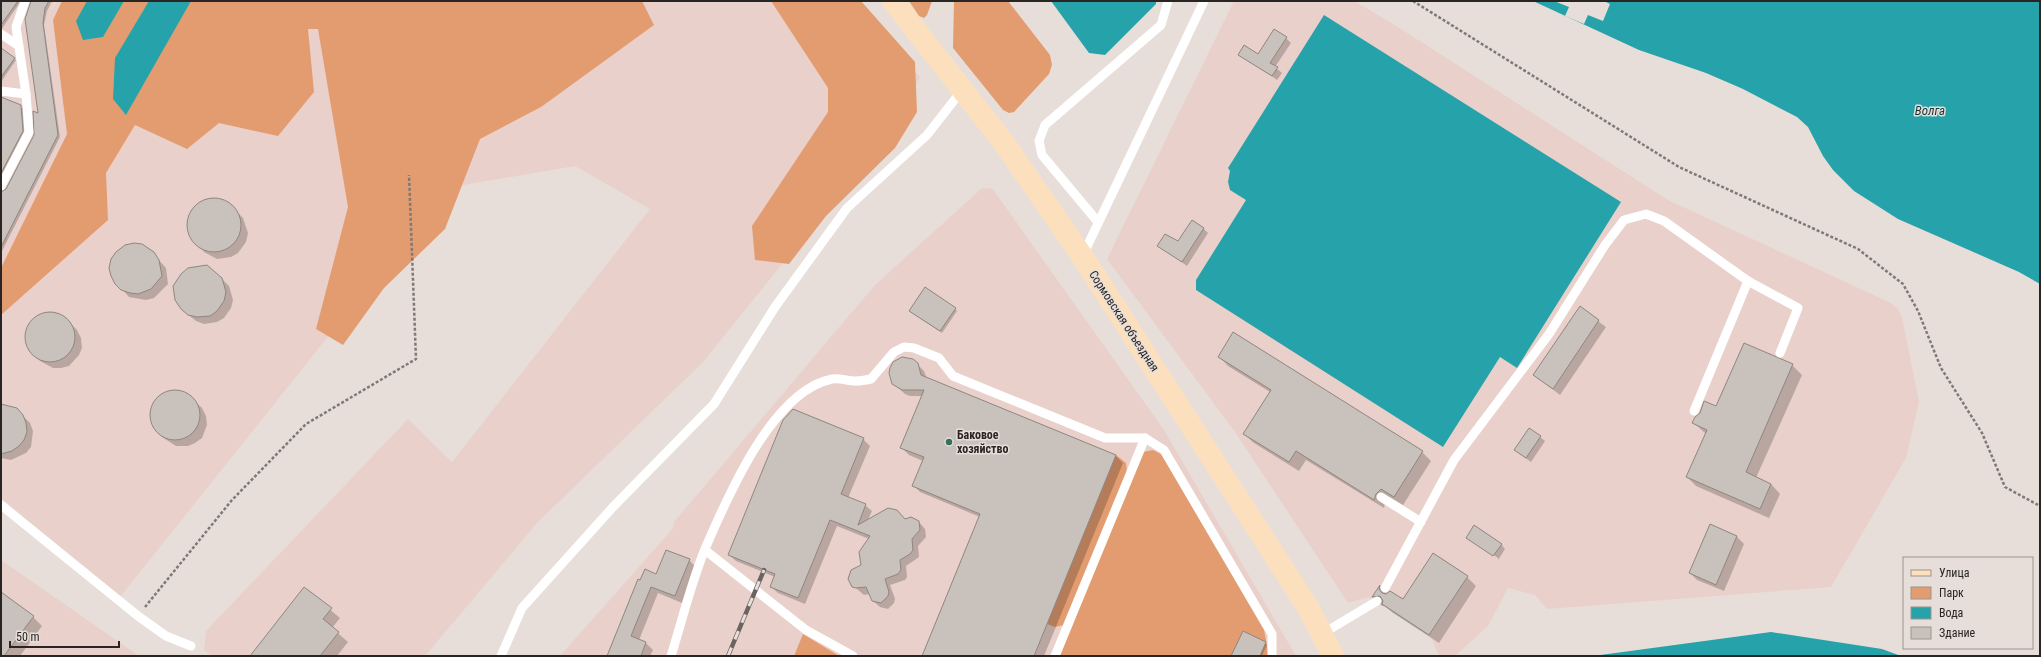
<svg xmlns="http://www.w3.org/2000/svg" width="2041" height="657" font-family="'Roboto Condensed',sans-serif">
<style>
.industrial{fill:#e9d0ca}
.green{fill:#e39c70}
.water{fill:#26a3aa}
.pier{fill:#e7ded9}
.shadow{fill:#0003}
.building{fill:#c9c1bc;stroke:#8e8681}
.lines{fill:none;stroke-linecap:round;stroke-linejoin:round}
.path{stroke:#7f7976;stroke-width:2.5;stroke-dasharray:3 2;stroke-linecap:butt}
.lane{stroke:#fff;stroke-width:9}
.secondary{stroke:#fce0be;stroke-width:22}
.rail-casing{stroke:#696461;stroke-width:4.5}
.rail{stroke:#e7ded9;stroke-width:3;stroke-dasharray:9;stroke-linecap:butt}
.poi-dot{fill:#35715d;stroke:#e7ded9;stroke-width:1.5}
.labels{text-anchor:middle;stroke-width:3;stroke-linejoin:round;paint-order:stroke}
.street-label{font-size:12px;fill:#282523;stroke:#e7ded9}
.poi-label{font-size:12px;font-weight:bold;fill:#282523;stroke:#e7ded9;text-anchor:start}
.water-label{font-size:13px;font-style:italic;fill:#1b3536;stroke:#e7ded9}
</style>
<rect width="100%" height="100%" fill="#e7ded9"/>
<g class="industrial">
<polygon points="1,1 55,1 51,11 57,1 847,1 920,77 901,117 703,362 538,522 425,656 212,656 204,650 206,631 408,419 452,462 650,209 575,166 364,202 330,334 120,597 1,498"/>
<polygon points="1234,1 1354,1 1390,22 1668,200 1891,303 1898,309 1902,317 1919,402 1906,458 1831,587 1547,609 1535,595 1508,588 1488,626 1455,656 1439,656 1431,637 1369,597 1348,603 1235,432 1107,259"/>
<polygon points="992,188 1164,430 1296,656 560,656 668,534 673,528 674,522 875,285 981,189"/>
<polygon points="1,560 139,656 1,656"/>
</g>
<g class="green">
<polygon points="62,1 642,1 654,25 541,107 480,139 445,229 384,288 343,345 316,329 348,207 318,29 308,29 314,92 278,136 219,123 187,149 135,125 106,173 108,220 1,315 1,268 67,134 53,20"/>
<polygon points="771,1 861,1 915,62 917,112 895,148 826,216 789,264 755,260 752,226 828,112 828,88"/>
<polygon points="909,1 932,1 927,15 924,18 919,16"/>
<polygon points="954,1 1008,1 1050,55 1052,65 1049,74 1014,112 1009,113 1003,110 953,48"/>
<polygon points="1153,450 1161,454 1264,630 1269,656 1060,656 1143,452"/>
<polygon points="1116,455 1126,463 1127,472 1064,625 1055,627 1047,624"/>
<polygon points="803,634 839,656 794,656"/>
</g>
<g class="water">
<polygon points="87,1 124,1 103,37 83,40 76,21"/>
<polygon points="149,1 191,1 126,115 113,99 115,58"/>
<polygon points="1051,1 1156,1 1156,4 1105,55 1089,53"/>
<polygon points="1533,1 2040,1 2040,284 2019,272 1898,219 1854,191 1833,170 1823,156 1808,127 1797,117 1743,89 1706,73 1639,50"/>
<polygon points="1324,15 1621,202 1517,368 1500,357 1443,447 1196,290 1196,280 1246,200 1230,190 1228,182 1230,171 1228,168"/>
<polygon points="1771,632 1882,649 1901,656 1593,656"/>
</g>
<polygon class="pier" points="1554,1 1604,1 1610,4 1603,21 1588,15 1584,24 1565,16 1569,7"/>
<g class="shadow">
<polygon points="1,1 21,1 1,30"/>
<polygon points="32,1 52,1 47,11 44,25 60,137 1,253 1,192 4,192 35,135 39,115"/>
<polygon points="1286,38 1291,43 1275,67 1282,73 1277,80 1240,54 1258,56"/>
<polygon points="1,49 16,60 1,82"/>
<polygon points="1,97 23,108 24,133 1,178"/>
<polygon points="213,199 229,204 243,218 248,233 246,242 238,253 231,257 217,259 204,252 192,237 189,223 191,214 197,206 204,201"/>
<polygon points="1203,228 1208,233 1187,266 1159,246 1178,243"/>
<polygon points="142,245 149,249 166,268 168,284 154,298 146,300 129,297 122,289"/>
<polygon points="222,279 229,286 233,300 231,308 224,318 217,322 204,324 196,321 181,309"/>
<polygon points="1580,308 1606,327 1560,395 1534,375"/>
<polygon points="955,309 957,311 942,333 912,313"/>
<polygon points="52,313 60,315 70,323 77,330 81,338 82,348 79,355 69,366 61,368 53,368 40,361 28,347 26,335 27,327 33,319 40,315"/>
<polygon points="1219,356 1422,452 1431,461 1403,505 1391,498 1385,503 1384,508 1306,460 1299,471 1254,443 1244,434 1270,392 1228,366"/>
<polygon points="917,364 924,371 927,379 1116,456 1123,463 1044,656 923,656 980,517 920,492 913,485 923,461 909,455 902,448 923,396 910,396 905,394 893,383"/>
<polygon points="1792,365 1802,375 1756,478 1771,484 1780,494 1769,518 1696,486 1687,477 1706,434 1694,423 1716,408"/>
<polygon points="177,391 188,395 202,408 206,416 207,425 202,438 195,443 188,446 176,446 162,437 155,429 150,415 152,407 161,395 168,392"/>
<polygon points="1,405 16,409 30,423 33,431 31,447 26,453 11,460 1,458"/>
<polygon points="1530,429 1545,441 1531,462 1520,454"/>
<polygon points="863,439 870,446 848,498 865,505 872,511 868,520 919,522 925,529 926,537 918,546 919,557 906,566 907,577 905,580 890,585 895,599 894,603 888,609 880,607 873,601 870,594 864,595 850,583 849,575 862,565 869,539 837,526 805,604 778,593 771,587 775,577 736,561 729,555"/>
<polygon points="1710,526 1737,537 1744,544 1724,591 1697,580 1690,573"/>
<polygon points="1467,537 1501,544 1505,549 1498,560 1498,558"/>
<polygon points="689,560 696,567 682,603 658,593 639,640 646,643 653,650 650,656 608,656 641,582"/>
<polygon points="1467,577 1476,586 1439,643 1393,613 1385,606 1382,606 1373,597 1380,587 1387,594 1404,601"/>
<polygon points="304,588 340,618 332,628 348,642 337,656 251,656"/>
<polygon points="1,593 33,617 42,626 20,656 1,656"/>
<polygon points="1265,643 1267,645 1262,656 1232,656"/>
</g>
<g class="building">
<polygon points="1,1 18,1 1,25"/>
<polygon points="31,1 49,1 45,8 43,23 58,135 1,247 1,192 6,189 34,135 33,111 38,113 25,19"/>
<polygon points="1274,29 1287,37 1270,63 1278,67 1272,76 1238,55 1244,45 1258,54"/>
<polygon points="1,48 15,58 1,77"/>
<polygon points="1,97 21,105 23,131 1,173"/>
<circle cx="214" cy="225" r="27"/>
<polygon points="1192,220 1204,228 1182,262 1157,246 1165,234 1178,241"/>
<polygon points="134,243 142,244 154,252 159,260 162,276 151,289 138,294 130,293 121,290 115,284 111,276 109,268 111,259 116,252 125,245"/>
<polygon points="207,265 222,278 226,292 224,301 217,311 210,316 197,317 188,315 181,309 175,300 173,286 181,274 188,268"/>
<polygon points="925,287 956,308 940,331 909,311"/>
<polygon points="1580,306 1599,320 1553,389 1533,375"/>
<circle cx="50" cy="337" r="25"/>
<polygon points="1233,332 1423,451 1394,497 1381,489 1376,494 1374,500 1296,451 1289,462 1243,434 1271,390 1218,357"/>
<polygon points="1744,343 1793,364 1746,472 1771,484 1760,509 1686,477 1707,430 1692,423 1695,417 1700,413 1704,401 1716,406"/>
<polygon points="902,357 913,359 918,363 921,375 1116,455 1034,656 922,656 980,514 912,486 924,457 900,448 924,390 902,390 892,384 889,373 890,368 893,362"/>
<circle cx="175" cy="415" r="25"/>
<polygon points="1,404 17,408 23,415 26,423 27,432 24,440 19,446 12,451 1,454"/>
<polygon points="793,409 864,438 841,494 866,504 858,525 888,508 897,510 905,519 911,517 919,521 920,530 912,539 913,550 910,554 900,560 901,570 898,574 885,579 889,592 888,596 881,603 872,601 866,587 856,588 852,587 848,579 851,570 861,565 859,552 870,536 830,520 798,598 770,587 775,574 728,555 783,420"/>
<polygon points="1529,428 1541,436 1526,458 1514,450"/>
<polygon points="1710,524 1737,536 1716,585 1689,573"/>
<polygon points="1474,525 1502,544 1493,556 1466,538"/>
<polygon points="666,550 690,559 675,596 651,587 631,636 646,642 641,656 607,656 638,579 640,580 645,569 656,574"/>
<polygon points="1433,553 1468,576 1429,635 1382,604 1383,601 1380,596 1372,597 1380,585 1379,589 1382,593 1386,594 1390,591 1403,599"/>
<polygon points="304,587 332,608 323,619 339,632 320,656 250,656"/>
<polygon points="1,592 34,616 4,656 1,656"/>
<polygon points="1243,631 1266,642 1260,656 1231,656"/>
</g>
<g class="lines">
<g class="path">
<polyline points="1413,1 1679,167 1858,249 1903,284 1918,311 1941,368 1982,433 2005,487 2040,506"/>
<polyline points="145,607 232,500 306,424 416,359 409,175"/>
</g>
<g class="lane">
<polyline points="1,34 19,46"/>
<polyline points="1,91 26,94"/>
<polyline points="1,186 29,132 26,94 16,27 25,1"/>
<polyline points="1098,222 1042,155 1039,141 1045,125 1161,25 1168,1"/>
<polyline points="1083,255 1204,1"/>
<polyline points="1694,411 1748,281"/>
<polyline points="1381,497 1421,522"/>
<polyline points="1,505 138,616 166,636 191,646"/>
<polyline points="705,550 806,630 853,656"/>
<polyline points="1385,588 1454,460 1549,334 1605,245 1624,220 1646,214 1664,221 1748,281 1798,308 1780,353"/>
<polyline points="1322,634 1377,601"/>
<polyline points="501,656 522,608 613,507 714,404 775,307 847,208 927,135 963,89"/>
<path d="M 671,656 C 682,621 691,583 705,549 C 727,498 772,391 832,379 C 839,378 849,381 856,381 C 861,381 866,380 871,379 L 894,352 L 904,347 L 914,348 L 939,358 L 953,376 L 1105,438 L 1145,438 L 1164,450 L 1272,634 L 1272,656"/>
<polyline points="1055,656 1145,438"/>
</g>
<polyline class="secondary" points="893,1 1004,143 1082,256 1309,609 1333,656"/>
<defs>
<polyline id="rail" points="728,656 764,570"/>
</defs>
<use href="#rail" class="rail-casing"/>
<use href="#rail" class="rail"/>
</g>
<circle class="poi-dot" cx="949" cy="442" r="4"/>
<g class="labels">
<g class="street-label">
<text transform="translate(1124 321) rotate(57)" y="4">Сормовская объездная</text>
</g>
<g class="poi-label">
<text x="957" y="439">Баковое<tspan x="957" dy="14">хозяйство</tspan></text>
</g>
<g class="water-label">
<text x="1930" y="115">Волга</text>
</g>
</g>
<rect width="2041" height="657" fill="none" stroke="#282523" stroke-width="4"/>
<rect x="1903" y="557" width="130" height="92" fill="#e7ded9" stroke="#9b9490"/>
<rect x="1911" y="570" width="20" height="6" fill="#fce0be" stroke="#9b9490"/>
<text x="1939" y="577" font-size="12" fill="#282523">Улица</text>
<rect x="1911" y="587" width="20" height="12" fill="#e39c70" stroke="#9b9490"/>
<text x="1939" y="597" font-size="12" fill="#282523">Парк</text>
<rect x="1911" y="607" width="20" height="12" fill="#26a3aa" stroke="#9b9490"/>
<text x="1939" y="617" font-size="12" fill="#282523">Вода</text>
<rect x="1911" y="627" width="20" height="12" fill="#c9c1bc" stroke="#9b9490"/>
<text x="1939" y="637" font-size="12" fill="#282523">Здание</text>
<path d="M10 641v6h109v-6" fill="none" stroke="#282523" stroke-width="2"/>
<text x="16" y="641" font-size="12" fill="#282523" stroke="#e7ded9" stroke-width="3" paint-order="stroke">50 m</text>
</svg>
